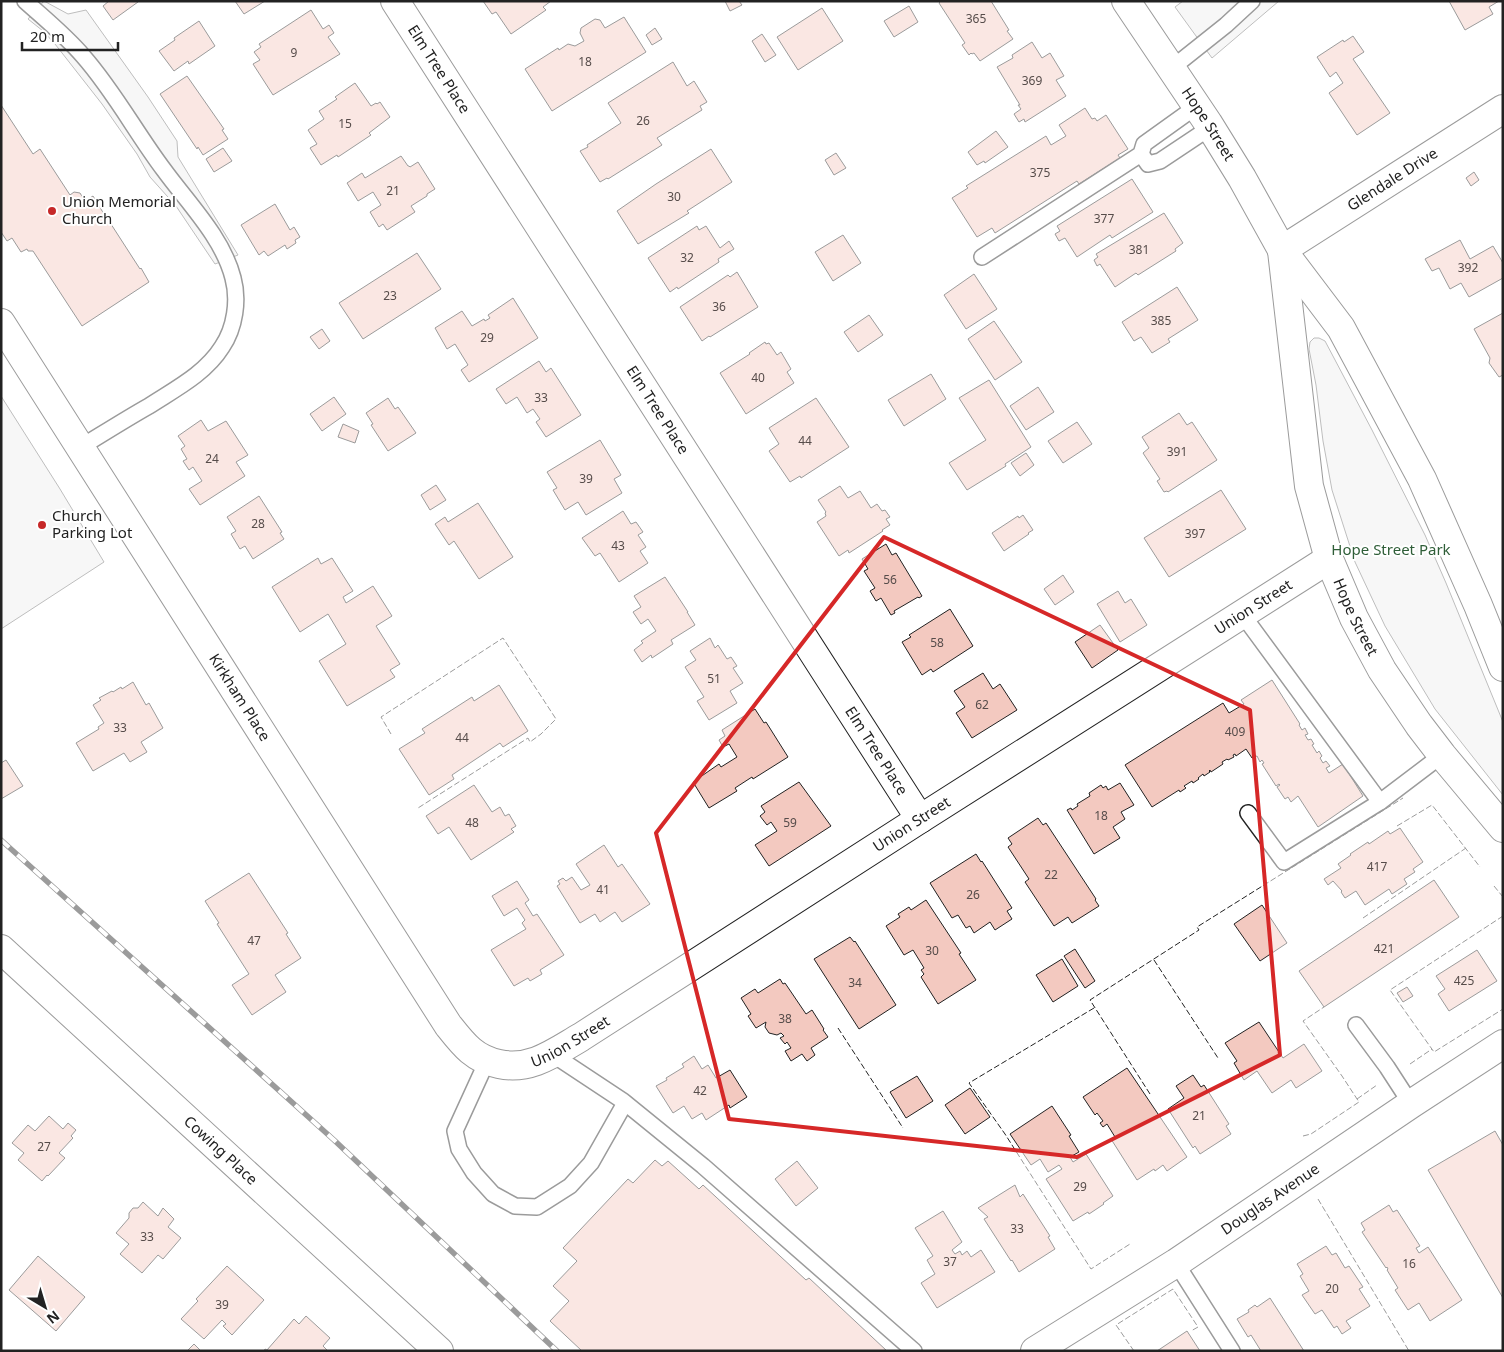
<svg xmlns="http://www.w3.org/2000/svg" width="1504" height="1352" font-family="'Noto Sans',sans-serif">
<style>
.green{fill:#eee;stroke:#6f6f6f}
.parking{fill:#ededed;stroke:#6f6f6f}
.building{fill:#f3c9c0;stroke:#222}
.lines{fill:none;stroke-linecap:round;stroke-linejoin:round}
.lane-casing{stroke:#222;stroke-width:18}
.street-casing{stroke:#222;stroke-width:30}
.secondary-casing{stroke:#222;stroke-width:30}
.lane{stroke:#fff;stroke-width:15}
.street{stroke:#fff;stroke-width:28}
.secondary{stroke:#fff;stroke-width:28}
.rail-casing{stroke:#222;stroke-width:5.5}
.rail{stroke:#fff;stroke-width:4;stroke-dasharray:11;stroke-linecap:butt}
.fence{stroke:#222;stroke-width:1;stroke-dasharray:6 2.5;stroke-linecap:butt}
.marked{fill:none;stroke:#d62828;stroke-width:4;stroke-linejoin:round}
.poi-dot{fill:#c62828;stroke:#fff;stroke-width:2}
.labels{text-anchor:middle;stroke-width:4;stroke-linejoin:round;paint-order:stroke}
.number-label{font-size:12px;fill:#564c4a}
.street-label{font-size:15px;fill:#222;stroke:#fff}
.poi-label{font-size:15px;fill:#222;stroke:#fff;text-anchor:start}
.park-label{font-size:15px;fill:#2f5e38;stroke:#fff}
</style>
<rect width="100%" height="100%" fill="#fff"/>
<polygon class="green" points="1314,338 1319,338 1325,341 1372,430 1425,535 1446,583 1503,722 1503,795 1435,709 1385,626 1355,562 1332,490 1323,441 1316,385 1309,349 1310,342"/>
<g class="parking">
<polygon points="44,1 68,14 86,10 148,97 177,141 178,157 238,255 215,264 176,206 150,177 137,154 102,104 55,44 43,31 28,19"/>
<polygon points="1183,1 1279,1 1212,58 1175,7"/>
<polygon points="1,396 60,489 104,562 1,629"/>
</g>
<g class="building">
<polygon points="109,1 138,1 138,2 113,20 103,6"/>
<polygon points="235,1 265,1 244,14"/>
<polygon points="483,1 551,1 543,7 546,10 511,34 496,12 492,14"/>
<polygon points="725,1 739,1 742,5 730,11"/>
<polygon points="941,1 991,1 1009,30 1007,31 1013,39 980,61 974,53 972,54 971,53 969,55 962,45 965,43 939,3"/>
<polygon points="1449,1 1499,1 1489,7 1493,14 1465,30"/>
<polygon points="909,6 918,22 894,37 884,21"/>
<polygon points="822,8 843,41 798,70 777,37"/>
<polygon points="311,10 323,29 329,25 334,33 328,37 340,54 273,95 253,64 260,60 254,52 261,47 259,44"/>
<polygon points="624,17 646,52 552,111 525,69 558,48 559,50 568,44 575,46 584,41 580,33 581,28 595,19 600,20 605,28"/>
<polygon points="199,21 215,46 189,64 188,61 174,71 159,51 175,40 174,38"/>
<polygon points="655,28 662,39 652,45 646,35"/>
<polygon points="762,34 776,55 765,62 752,41"/>
<polygon points="1353,36 1364,52 1353,59 1390,113 1357,135 1329,93 1343,83 1336,72 1330,77 1317,57 1343,40 1344,42"/>
<polygon points="1032,42 1042,58 1050,53 1064,76 1056,80 1066,96 1025,122 1024,119 1019,122 1014,114 1021,109 1018,105 1020,105 997,67 1013,58 1012,55"/>
<polygon points="673,62 687,86 694,81 707,102 700,106 702,110 657,138 662,145 608,179 607,178 600,182 580,151 588,147 587,145 621,123 608,103"/>
<polygon points="187,76 224,129 222,130 228,139 203,155 198,147 197,149 160,94"/>
<polygon points="355,83 371,106 376,103 377,104 380,102 390,117 369,133 371,135 338,157 337,155 321,165 310,148 317,144 308,130 324,119 319,111 337,99 335,97"/>
<polygon points="1,105 33,154 40,149 70,195 74,192 80,193 83,198 81,204 93,196 107,219 109,218 109,221 140,269 141,268 149,282 82,326 33,251 28,251 27,249 21,252 12,238 7,241 1,232"/>
<polygon points="1085,108 1092,119 1095,118 1097,121 1106,115 1128,149 1118,155 1120,158 1079,184 1077,181 995,233 992,228 977,237 952,198 968,188 966,186 1046,136 1051,145 1066,136 1059,125"/>
<polygon points="996,131 1008,147 985,163 984,161 977,165 968,152"/>
<polygon points="223,148 232,161 214,172 206,159"/>
<polygon points="711,149 732,182 687,211 689,213 638,244 617,211 656,184"/>
<polygon points="836,153 846,168 834,175 825,160"/>
<polygon points="401,156 408,166 409,166 410,167 418,162 435,189 427,194 427,196 411,206 415,212 387,230 383,224 379,227 370,212 381,205 373,192 358,201 347,183 362,173 365,178"/>
<polygon points="1474,172 1479,180 1471,186 1466,178"/>
<polygon points="1132,179 1153,212 1112,238 1110,235 1077,257 1065,238 1059,241 1055,234 1060,231 1057,226"/>
<polygon points="275,204 290,230 294,227 300,237 295,240 296,243 287,249 285,245 268,256 264,251 259,255 241,225"/>
<polygon points="1164,213 1183,243 1175,249 1176,251 1138,275 1136,273 1115,287 1100,264 1097,266 1094,260 1098,257 1096,254"/>
<polygon points="697,226 699,230 706,226 720,248 729,241 734,249 718,259 719,262 678,289 677,287 670,292 648,258"/>
<polygon points="843,235 861,263 833,281 815,252"/>
<polygon points="1460,240 1470,259 1493,246 1503,263 1503,278 1469,297 1461,283 1450,289 1439,268 1432,271 1425,259"/>
<polygon points="417,253 441,289 363,339 339,303"/>
<polygon points="737,272 758,307 710,337 709,336 702,341 680,307 728,275 730,277"/>
<polygon points="974,274 997,309 966,329 944,295"/>
<polygon points="1177,287 1198,320 1168,339 1170,342 1152,353 1141,337 1134,341 1122,322"/>
<polygon points="513,298 538,338 469,382 461,370 468,365 455,344 447,349 435,328 462,311 472,326 484,319 485,321 490,318 488,315"/>
<polygon points="1503,313 1503,375 1499,377 1489,363 1490,358 1474,329"/>
<polygon points="869,315 883,335 858,352 844,332"/>
<polygon points="994,321 1022,362 995,380 968,339"/>
<polygon points="322,329 330,341 319,349 310,337"/>
<polygon points="765,342 766,344 769,343 777,355 781,352 791,369 787,372 794,383 746,414 720,373 750,354 749,353"/>
<polygon points="539,361 546,372 551,368 581,415 546,437 536,422 540,419 533,409 527,413 517,397 506,404 496,389"/>
<polygon points="931,374 946,399 904,426 888,400"/>
<polygon points="989,380 1031,447 1005,464 1006,466 967,490 949,463 986,440 959,398"/>
<polygon points="1038,387 1054,412 1026,430 1010,406"/>
<polygon points="334,397 346,414 322,431 310,414"/>
<polygon points="388,398 395,409 398,407 416,433 388,451 371,425 373,424 366,413"/>
<polygon points="816,398 849,447 801,478 800,476 790,482 769,451 779,444 769,428"/>
<polygon points="1179,413 1187,425 1192,422 1217,460 1168,492 1167,491 1164,492 1157,481 1160,479 1143,453 1149,448 1142,437"/>
<polygon points="201,420 208,431 226,421 248,455 236,462 245,476 200,505 189,489 202,481 193,467 189,470 183,461 187,459 181,449 185,446 178,436"/>
<polygon points="1077,422 1092,444 1063,463 1048,441"/>
<polygon points="343,424 359,431 355,443 338,437"/>
<polygon points="600,440 621,475 614,479 622,493 586,515 578,502 565,510 553,490 557,488 547,472"/>
<polygon points="1026,453 1034,465 1020,476 1011,463"/>
<polygon points="436,485 446,500 430,510 421,495"/>
<polygon points="840,486 848,498 860,491 871,508 877,504 882,511 885,510 890,517 886,519 890,525 882,530 883,531 849,553 848,550 839,556 817,522 826,516 825,513 826,512 818,500"/>
<polygon points="1221,490 1246,529 1169,577 1144,538"/>
<polygon points="259,496 282,532 280,533 284,539 253,559 245,546 240,549 231,534 236,531 227,517"/>
<polygon points="478,503 513,557 479,579 454,541 449,545 435,524 445,517 448,522"/>
<polygon points="623,511 631,524 636,522 643,532 638,535 646,547 640,551 648,563 619,582 600,553 595,556 582,538"/>
<polygon points="1023,515 1033,530 1028,533 1029,534 1004,551 992,533 1018,516 1019,518"/>
<polygon points="886,544 892,555 896,553 922,596 919,598 918,597 894,611 895,613 891,615 881,598 876,601 870,591 875,588 864,571 868,569 862,559"/>
<polygon points="318,558 321,564 332,558 353,591 343,597 346,603 373,586 392,616 376,626 400,664 390,670 395,677 347,706 319,661 346,644 328,614 300,632 272,587"/>
<polygon points="1063,575 1074,592 1055,605 1044,589"/>
<polygon points="665,577 688,612 687,612 695,625 671,640 673,644 652,658 651,655 642,662 634,650 643,643 641,641 656,631 648,619 641,624 633,612 641,607 634,596"/>
<polygon points="1118,591 1125,603 1131,599 1147,625 1120,642 1097,604"/>
<polygon points="950,609 973,646 933,672 931,669 922,675 902,642 911,637 909,635"/>
<polygon points="1100,625 1118,650 1092,668 1075,642"/>
<polygon points="710,638 715,648 718,645 727,659 731,657 737,666 733,668 743,683 730,691 737,703 709,720 697,701 704,697 685,667 696,660 690,651"/>
<polygon points="983,673 993,689 1000,684 1017,710 972,738 956,713 965,707 954,691"/>
<polygon points="1272,680 1300,724 1299,725 1302,730 1305,728 1308,734 1305,735 1308,740 1311,739 1314,744 1312,745 1317,753 1319,751 1322,756 1320,758 1323,763 1326,761 1330,766 1326,768 1329,773 1343,764 1363,796 1318,827 1298,796 1291,802 1288,797 1285,799 1277,787 1280,785 1279,784 1276,786 1262,764 1264,763 1262,760 1260,762 1257,756 1252,758 1246,749 1236,756 1235,754 1233,755 1234,757 1228,760 1227,759 1222,762 1223,764 1211,772 1210,770 1209,771 1210,772 1204,776 1203,774 1198,778 1199,779 1193,783 1192,781 1184,786 1186,788 1180,792 1179,790 1152,807 1125,765 1223,703 1229,713 1244,704 1241,700"/>
<polygon points="133,682 146,705 149,703 163,728 141,742 147,752 130,762 124,753 93,771 76,743 99,729 98,727 104,723 93,705 101,700 99,698 112,691 113,692 121,687 122,689"/>
<polygon points="499,685 528,731 503,747 500,743 452,775 454,779 429,795 399,749 425,733 422,729 472,697 474,701"/>
<polygon points="755,709 764,723 766,722 788,757 753,779 752,777 735,788 737,791 709,808 693,782 719,764 721,767 737,757 729,744 723,747 719,740 725,736 722,730"/>
<polygon points="6,760 23,786 1,799 1,763"/>
<polygon points="799,782 831,826 769,866 755,845 777,831 771,822 767,825 760,816 765,812 761,806"/>
<polygon points="1120,783 1134,805 1121,812 1125,819 1113,827 1120,838 1094,854 1067,810 1071,808 1072,810 1078,806 1077,804 1090,796 1089,793 1101,785 1103,788 1106,786 1108,790"/>
<polygon points="474,785 492,812 500,807 505,816 509,814 516,826 511,829 514,832 471,860 449,827 438,834 426,816"/>
<polygon points="1038,818 1043,825 1046,823 1096,899 1095,900 1099,906 1072,923 1068,917 1054,926 1025,882 1029,879 1008,847 1012,844 1008,838"/>
<polygon points="1400,828 1423,862 1413,869 1415,872 1404,879 1407,884 1392,894 1389,889 1365,905 1356,891 1345,898 1341,892 1342,891 1333,881 1328,885 1324,879 1341,868 1338,864 1351,855 1350,854 1368,842 1369,844 1388,831 1390,834"/>
<polygon points="604,845 618,867 622,864 650,904 622,922 615,912 600,922 595,914 580,923 557,886 560,884 558,881 563,878 566,881 572,877 581,890 590,885 576,864"/>
<polygon points="976,854 981,862 982,861 1012,908 1007,911 1012,919 995,930 990,922 974,933 970,926 966,928 958,915 952,918 930,883"/>
<polygon points="249,873 288,933 286,934 301,958 275,975 286,992 252,1015 232,985 249,974 217,924 219,923 205,901"/>
<polygon points="1434,880 1459,917 1324,1007 1299,971"/>
<polygon points="517,881 529,900 525,903 533,916 537,914 564,955 540,970 542,974 530,981 528,978 514,986 491,950 526,929 522,923 525,920 517,908 504,916 492,896"/>
<polygon points="926,900 961,953 959,954 976,980 938,1004 921,977 924,974 921,970 924,968 913,950 904,955 886,926 900,917 898,914 909,907 911,910"/>
<polygon points="1262,905 1287,943 1260,961 1234,924"/>
<polygon points="850,937 854,942 855,941 896,1005 859,1029 814,959"/>
<polygon points="1075,949 1095,981 1085,988 1064,956"/>
<polygon points="1477,950 1497,981 1449,1011 1438,994 1445,989 1436,976"/>
<polygon points="1062,959 1078,986 1053,1002 1036,975"/>
<polygon points="780,979 783,984 785,983 806,1014 812,1010 824,1029 823,1030 828,1037 811,1048 815,1055 807,1061 802,1054 791,1061 785,1051 791,1048 787,1042 785,1044 780,1038 784,1036 781,1033 777,1035 769,1033 765,1027 766,1022 756,1028 748,1016 751,1014 741,998 755,989 758,993"/>
<polygon points="1407,987 1413,996 1403,1002 1397,993"/>
<polygon points="1259,1022 1283,1058 1304,1044 1322,1071 1296,1088 1291,1080 1272,1093 1257,1071 1244,1080 1234,1063 1237,1061 1225,1043"/>
<polygon points="694,1056 702,1069 708,1065 716,1078 730,1070 747,1097 730,1108 729,1105 706,1120 702,1113 692,1119 684,1106 673,1113 656,1086 667,1080 666,1078 684,1067 682,1064"/>
<polygon points="1127,1068 1187,1157 1167,1171 1163,1165 1155,1171 1154,1169 1137,1180 1111,1139 1115,1137 1107,1124 1103,1127 1100,1123 1103,1121 1097,1113 1095,1115 1083,1097"/>
<polygon points="1193,1075 1201,1087 1204,1085 1229,1124 1226,1126 1231,1134 1200,1154 1195,1146 1193,1148 1168,1109 1184,1098 1176,1086"/>
<polygon points="917,1076 933,1101 906,1118 890,1092"/>
<polygon points="970,1088 990,1117 965,1134 945,1105"/>
<polygon points="1052,1106 1071,1135 1069,1136 1079,1152 1070,1157 1073,1162 1086,1154 1113,1196 1103,1203 1104,1204 1089,1214 1088,1212 1073,1221 1046,1179 1062,1169 1059,1165 1048,1172 1040,1159 1031,1165 1010,1134"/>
<polygon points="49,1116 63,1129 68,1123 76,1130 71,1136 73,1138 59,1153 65,1158 48,1176 47,1175 42,1181 18,1160 24,1153 12,1143 28,1125 35,1131"/>
<polygon points="1495,1131 1503,1145 1503,1298 1428,1170"/>
<polygon points="655,1160 662,1166 668,1161 699,1189 703,1185 806,1280 809,1278 887,1351 582,1351 550,1321 569,1301 553,1286 577,1261 563,1248 628,1179 633,1183"/>
<polygon points="797,1161 818,1188 796,1206 775,1179"/>
<polygon points="1015,1185 1020,1197 1023,1194 1050,1236 1048,1237 1055,1249 1019,1272 1012,1260 1011,1261 984,1219 988,1217 978,1208"/>
<polygon points="143,1202 158,1216 163,1208 174,1219 168,1227 181,1238 163,1259 158,1255 142,1273 120,1254 129,1244 116,1233 129,1218 129,1213 133,1208 138,1208"/>
<polygon points="1389,1205 1393,1212 1397,1210 1420,1246 1416,1248 1419,1253 1428,1247 1462,1300 1430,1321 1419,1303 1408,1310 1395,1290 1398,1288 1387,1270 1388,1269 1387,1267 1386,1268 1362,1232 1365,1230 1361,1223"/>
<polygon points="943,1211 962,1242 952,1250 955,1254 960,1251 962,1255 967,1251 971,1257 981,1250 995,1272 937,1308 921,1283 935,1274 927,1260 933,1256 915,1228"/>
<polygon points="1326,1246 1332,1255 1336,1253 1345,1268 1349,1266 1363,1287 1359,1289 1370,1306 1346,1321 1351,1328 1342,1334 1337,1326 1334,1328 1322,1310 1315,1314 1302,1295 1309,1291 1300,1276 1303,1274 1297,1264"/>
<polygon points="38,1256 85,1297 56,1331 9,1290"/>
<polygon points="227,1266 264,1300 232,1335 223,1326 226,1324 222,1320 204,1339 181,1319 198,1301 196,1299"/>
<polygon points="1270,1298 1304,1351 1261,1351 1251,1335 1248,1337 1237,1319 1249,1312 1248,1310 1255,1305 1257,1307"/>
<polygon points="306,1316 330,1338 323,1346 328,1351 264,1351 265,1349 267,1350 294,1319 299,1324"/>
<polygon points="1187,1331 1200,1351 1157,1351"/>
<polygon points="194,1344 201,1351 187,1351"/>
</g>
<g class="lines">
<defs>
<g id="lane">
<path d="M 25,1 C 45,19 66,36 83,56 C 114,91 136,133 164,170 C 188,203 223,238 233,278 C 239,300 235,328 222,347 C 205,374 175,389 149,406 C 126,419 104,433 81,447"/>
<polyline points="1172,68 1226,25 1252,1"/>
<polyline points="1141,154 1148,164 1160,161 1211,127"/>
<polyline points="982,257 1141,154 1144,144 1197,106"/>
<polyline points="1242,614 1380,802"/>
<polyline points="1248,813 1284,862 1380,802 1442,755"/>
<polyline points="1356,1025 1387,1067 1411,1104"/>
<polyline points="552,1054 623,1101 703,1166 914,1351"/>
<polyline points="487,1061 455,1131 459,1149 474,1173 493,1194 515,1206 537,1207 570,1186 591,1163 625,1103"/>
<polyline points="1176,1263 1232,1351"/>
</g>
<g id="street">
<path id="s1" d="M 395,1 L 920,819"/>
<path id="s2" d="M 1282,250 L 1503,109"/>
<path id="s3" d="M 1,323 L 448,1025 C 463,1044 474,1059 499,1064 C 531,1071 555,1052 581,1037 L 920,819 L 1329,559"/>
<path id="s4" d="M 1,949 L 439,1351"/>
<path id="s5" d="M 1035,1351 L 1176,1263 L 1411,1104 L 1503,1044"/>
</g>
<g id="secondary">
<path id="s6" d="M 1126,1 L 1208,123 L 1242,178 L 1282,250 L 1341,328 L 1422,479 L 1478,605 L 1503,667"/>
<path id="s7" d="M 1282,251 L 1309,486 L 1329,559 L 1354,618 L 1382,670 L 1419,725 L 1442,755 L 1503,828"/>
</g>
</defs>
<use href="#lane" class="lane-casing"/>
<use href="#street" class="street-casing"/>
<use href="#secondary" class="secondary-casing"/>
<use href="#lane" class="lane"/>
<use href="#street" class="street"/>
<use href="#secondary" class="secondary"/>
<defs>
<polyline id="rail" points="1,840 334,1140 557,1351"/>
</defs>
<use href="#rail" class="rail-casing"/>
<use href="#rail" class="rail"/>
<g class="fence">
<polyline points="391,734 381,717 503,638 556,719 541,734 530,742 528,738 418,808"/>
<polyline points="1397,826 1432,805 1480,867"/>
<polyline points="1494,886 1503,897"/>
<polyline points="1503,916 1390,990 1434,1052 1503,1009"/>
<polyline points="1363,918 1466,848"/>
<polyline points="1154,960 1218,1058"/>
<polyline points="1094,1008 969,1083 1005,1134 1091,1269 1130,1244"/>
<polyline points="838,1028 903,1128"/>
<polyline points="1410,1064 1432,1049"/>
<polyline points="1150,1094 1090,1000 1199,930 1197,927 1403,798"/>
<polyline points="1357,1099 1377,1085"/>
<polyline points="1303,1136 1311,1134 1359,1102 1342,1076 1303,1021 1324,1007"/>
<polyline points="1318,1199 1409,1351"/>
<polyline points="1134,1351 1116,1325 1173,1289 1198,1327 1191,1331"/>
</g>
</g>
<path d="M0 0H1504V1352H0ZM 884,537 L 1250,710 L 1280,1055 L 1077,1157 L 729,1119 L 656,833 Z" fill="#fff" fill-opacity=".55" fill-rule="evenodd"/>
<path class="marked" d="M 884,537 L 1250,710 L 1280,1055 L 1077,1157 L 729,1119 L 656,833 Z"/>
<g class="poi-dot">
<circle cx="52" cy="211" r="5"/>
<circle cx="42" cy="525" r="5"/>
</g>
<g class="labels">
<g class="number-label">
<text x="976" y="23">365</text>
<text x="294" y="57">9</text>
<text x="585" y="66">18</text>
<text x="1032" y="85">369</text>
<text x="643" y="125">26</text>
<text x="345" y="128">15</text>
<text x="1040" y="177">375</text>
<text x="393" y="195">21</text>
<text x="674" y="201">30</text>
<text x="1104" y="223">377</text>
<text x="1139" y="254">381</text>
<text x="687" y="262">32</text>
<text x="1468" y="272">392</text>
<text x="390" y="300">23</text>
<text x="719" y="311">36</text>
<text x="1161" y="325">385</text>
<text x="487" y="342">29</text>
<text x="758" y="382">40</text>
<text x="541" y="402">33</text>
<text x="805" y="445">44</text>
<text x="1177" y="456">391</text>
<text x="212" y="463">24</text>
<text x="586" y="483">39</text>
<text x="258" y="528">28</text>
<text x="1195" y="538">397</text>
<text x="618" y="550">43</text>
<text x="890" y="584">56</text>
<text x="937" y="647">58</text>
<text x="714" y="683">51</text>
<text x="982" y="709">62</text>
<text x="120" y="732">33</text>
<text x="1235" y="736">409</text>
<text x="462" y="742">44</text>
<text x="1101" y="820">18</text>
<text x="472" y="827">48</text>
<text x="790" y="827">59</text>
<text x="1377" y="871">417</text>
<text x="1051" y="879">22</text>
<text x="603" y="894">41</text>
<text x="973" y="899">26</text>
<text x="254" y="945">47</text>
<text x="1384" y="953">421</text>
<text x="932" y="955">30</text>
<text x="1464" y="985">425</text>
<text x="855" y="987">34</text>
<text x="785" y="1023">38</text>
<text x="700" y="1095">42</text>
<text x="1199" y="1120">21</text>
<text x="44" y="1151">27</text>
<text x="1080" y="1191">29</text>
<text x="1017" y="1233">33</text>
<text x="147" y="1241">33</text>
<text x="950" y="1266">37</text>
<text x="1409" y="1268">16</text>
<text x="1332" y="1293">20</text>
<text x="222" y="1309">39</text>
</g>
<g class="street-label">
<text dy="5" stroke="none"><textPath href="#s1" startOffset="81">Elm Tree Place</textPath></text>
<text dy="5" stroke="none"><textPath href="#s6" startOffset="148">Hope Street</textPath></text>
<text dy="5" stroke="none"><textPath href="#s2" startOffset="131">Glendale Drive</textPath></text>
<text dy="5" stroke="none"><textPath href="#s1" startOffset="486">Elm Tree Place</textPath></text>
<text dy="5" stroke="none"><textPath href="#s3" startOffset="1785">Union Street</textPath></text>
<text dy="5" stroke="none"><textPath href="#s7" startOffset="376">Hope Street</textPath></text>
<text dy="5" stroke="none"><textPath href="#s3" startOffset="444">Kirkham Place</textPath></text>
<text dy="5" stroke="none"><textPath href="#s1" startOffset="891">Elm Tree Place</textPath></text>
<text dy="5" stroke="none"><textPath href="#s3" startOffset="1380">Union Street</textPath></text>
<text dy="5" stroke="none"><textPath href="#s3" startOffset="975">Union Street</textPath></text>
<text dy="5" stroke="none"><textPath href="#s4" startOffset="298">Cowing Place</textPath></text>
<text dy="5" stroke="none"><textPath href="#s5" startOffset="280">Douglas Avenue</textPath></text>
</g>
<g class="poi-label">
<text x="62" y="207">Union Memorial<tspan x="62" dy="17">Church</tspan></text>
<text x="52" y="521">Church<tspan x="52" dy="17">Parking Lot</tspan></text>
</g>
<g class="park-label">
<text x="1391" y="555">Hope Street Park</text>
</g>
</g>
<rect width="1504" height="1352" fill="none" stroke="#222222" stroke-width="5"/>
<g transform="translate(45 1307) rotate(142)" stroke="#ffffff" stroke-width="4" paint-order="stroke">
<path d="M0-4L9 19L0 12L-9 19Z" fill="#222222"/>
<text y="-8" font-size="14" font-weight="bold" text-anchor="middle" fill="#222222">N</text>
</g>
<path d="M22 42v8h96v-8" fill="none" stroke="#222222" stroke-width="2.5"/>
<text x="30" y="42" font-size="15" fill="#222222" stroke="#ffffff" stroke-width="4" paint-order="stroke">20 m</text>
</svg>
